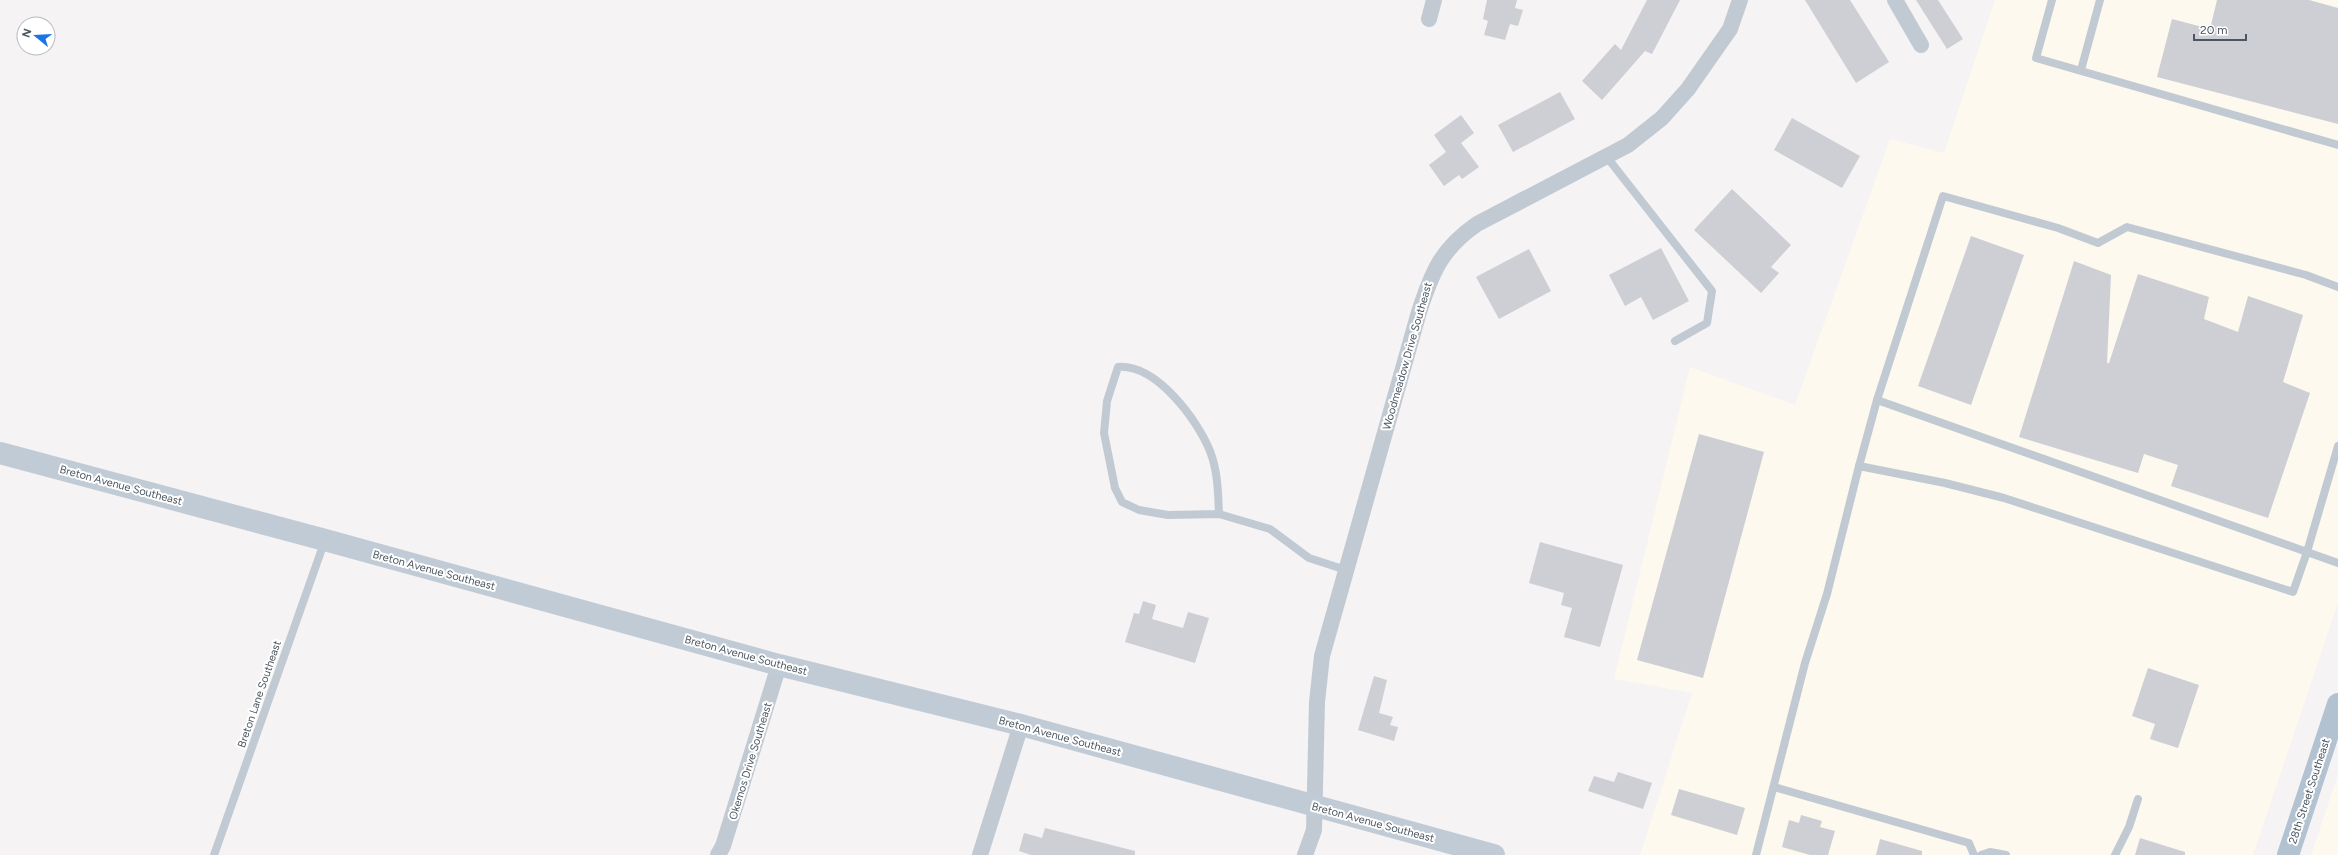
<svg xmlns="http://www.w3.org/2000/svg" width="2338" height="855" font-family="Figtree,sans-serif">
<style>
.commercial{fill:#fdf9ef}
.building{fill:#cdcfd5}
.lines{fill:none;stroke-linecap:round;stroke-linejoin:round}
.service{stroke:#c1cad2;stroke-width:8}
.minor{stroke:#c1cad2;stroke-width:16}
.secondary{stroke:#c1cbd6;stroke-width:22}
.primary{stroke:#b3c2d1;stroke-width:22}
.labels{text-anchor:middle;stroke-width:4;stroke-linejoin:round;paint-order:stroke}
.street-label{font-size:11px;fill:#4a5661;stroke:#fff}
</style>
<rect width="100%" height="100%" fill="#f5f3f3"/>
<g class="commercial">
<polygon points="1995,0 2338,0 2338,603 2253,855 1640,855 1692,693 1614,679 1690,367 1795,405 1890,139 1944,153"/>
<polygon points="2338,774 2338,855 2311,855"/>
</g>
<g class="building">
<polygon points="1487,0 1517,0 1515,8 1523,10 1518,26 1510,24 1505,40 1484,35 1488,21 1483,19"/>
<polygon points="1647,0 1680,0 1652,54 1645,51 1602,100 1582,81 1615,44 1621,50"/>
<polygon points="1805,0 1850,0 1889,62 1856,83"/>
<polygon points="1916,0 1938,0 1963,39 1947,49"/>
<polygon points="2217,0 2309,0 2338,8 2338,124 2157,77 2172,19 2210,29"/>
<polygon points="1560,92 1575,119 1513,152 1498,125"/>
<polygon points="1461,115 1474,133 1461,143 1479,167 1462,179 1459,175 1444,186 1429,165 1446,152 1434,135"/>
<polygon points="1792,118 1860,156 1842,188 1774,150"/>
<polygon points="1732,189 1791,245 1771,267 1779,273 1761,293 1694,230"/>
<polygon points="1971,236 2024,255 1971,405 1918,386"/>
<polygon points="1661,248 1689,301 1653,320 1641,297 1625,306 1609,275"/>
<polygon points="1529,249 1551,291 1499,319 1476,277"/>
<polygon points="2074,261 2111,275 2107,363 2109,363 2138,274 2209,297 2204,319 2238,332 2248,296 2303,315 2283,382 2310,393 2268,518 2171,486 2178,465 2144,454 2138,473 2019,437"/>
<polygon points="1699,434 1764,452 1703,678 1637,660"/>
<polygon points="1540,542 1623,565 1600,647 1564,637 1572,608 1561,605 1564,593 1529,583"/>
<polygon points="1143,601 1156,605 1152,619 1183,628 1188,612 1209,618 1195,663 1125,642 1134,613 1139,614"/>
<polygon points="2148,668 2199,685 2178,748 2150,739 2155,724 2132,716"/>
<polygon points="1374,676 1387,680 1379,713 1393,717 1390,725 1398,727 1394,741 1358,730"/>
<polygon points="1618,772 1652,783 1643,809 1588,791 1594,776 1614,782"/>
<polygon points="1679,789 1745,808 1737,835 1671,815"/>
<polygon points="1801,815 1822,821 1820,827 1835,831 1828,855 1810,855 1782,847 1789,820 1799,823"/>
<polygon points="1045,828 1135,851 1135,855 1031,855 1019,851 1024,833 1042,838"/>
<polygon points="2140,838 2185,852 2185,855 2135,855"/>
<polygon points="1880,839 1922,851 1922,855 1876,855"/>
</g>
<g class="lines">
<g class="service">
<polyline points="2052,0 2036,58 2338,145"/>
<polyline points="2081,70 2100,0"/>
<polyline points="1606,156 1712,291 1707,323 1675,341"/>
<polyline points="1877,400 2307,552 2338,446"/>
<polyline points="1859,466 1877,400 1943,196 2058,228 2098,243 2127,227 2306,275 2338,287"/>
<path d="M 1219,514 C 1218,492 1218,472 1210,451 C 1197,419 1156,364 1118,367 L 1107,401 L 1104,433 L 1115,488 L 1122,502 L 1139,510 L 1168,515 L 1219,514 L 1270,529 L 1309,558 L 1346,570"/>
<polyline points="1774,787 1969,843 1974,855"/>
<polyline points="214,855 325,540"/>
<polyline points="1756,855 1805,663 1827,594 1859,466 1945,483 2004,498 2293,592 2307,552 2338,563"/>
<polyline points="1981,855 1990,852 2006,855"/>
<polyline points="2115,855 2129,827 2138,799"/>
</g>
<g class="minor">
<polyline points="1895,0 1921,45"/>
<polyline points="1429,19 1434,0"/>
<polyline points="718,855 723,846 779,665"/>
<polyline points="980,855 1021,725"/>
<path d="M 1305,855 L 1314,830 L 1317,702 L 1322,656 L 1419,312 C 1432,272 1441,249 1477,224 L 1628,145 L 1662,118 L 1688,89 L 1730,29 L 1740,0"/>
</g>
<polyline class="secondary" points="0,453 325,540 779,665 1021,725 1494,855"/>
<polyline class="primary" points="2288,855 2338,704"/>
</g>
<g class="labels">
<g class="street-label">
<text transform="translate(1407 356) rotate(-74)" y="4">Woodmeadow Drive Southeast</text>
<text transform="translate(121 485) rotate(15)" y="4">Breton Avenue Southeast</text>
<text transform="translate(434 570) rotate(15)" y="4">Breton Avenue Southeast</text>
<text transform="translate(746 655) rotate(15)" y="4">Breton Avenue Southeast</text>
<text transform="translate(259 694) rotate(-71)" y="4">Breton Lane Southeast</text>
<text transform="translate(1060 736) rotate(15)" y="4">Breton Avenue Southeast</text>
<text transform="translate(750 761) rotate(-73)" y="4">Okemos Drive Southeast</text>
<text transform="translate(2309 791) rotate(-72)" y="4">28th Street Southeast</text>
<text transform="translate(1373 822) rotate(15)" y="4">Breton Avenue Southeast</text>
</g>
</g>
<g transform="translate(36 36) rotate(288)"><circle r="19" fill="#ffffff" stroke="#b7bbc0"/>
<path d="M0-3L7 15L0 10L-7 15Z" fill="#1a73e8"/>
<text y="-6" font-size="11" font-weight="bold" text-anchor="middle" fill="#4a5661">N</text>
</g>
<path d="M2194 34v6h52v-6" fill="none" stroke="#4a5661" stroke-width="2"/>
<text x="2200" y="34" font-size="12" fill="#4a5661" stroke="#ffffff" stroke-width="3" paint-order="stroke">20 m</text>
</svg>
